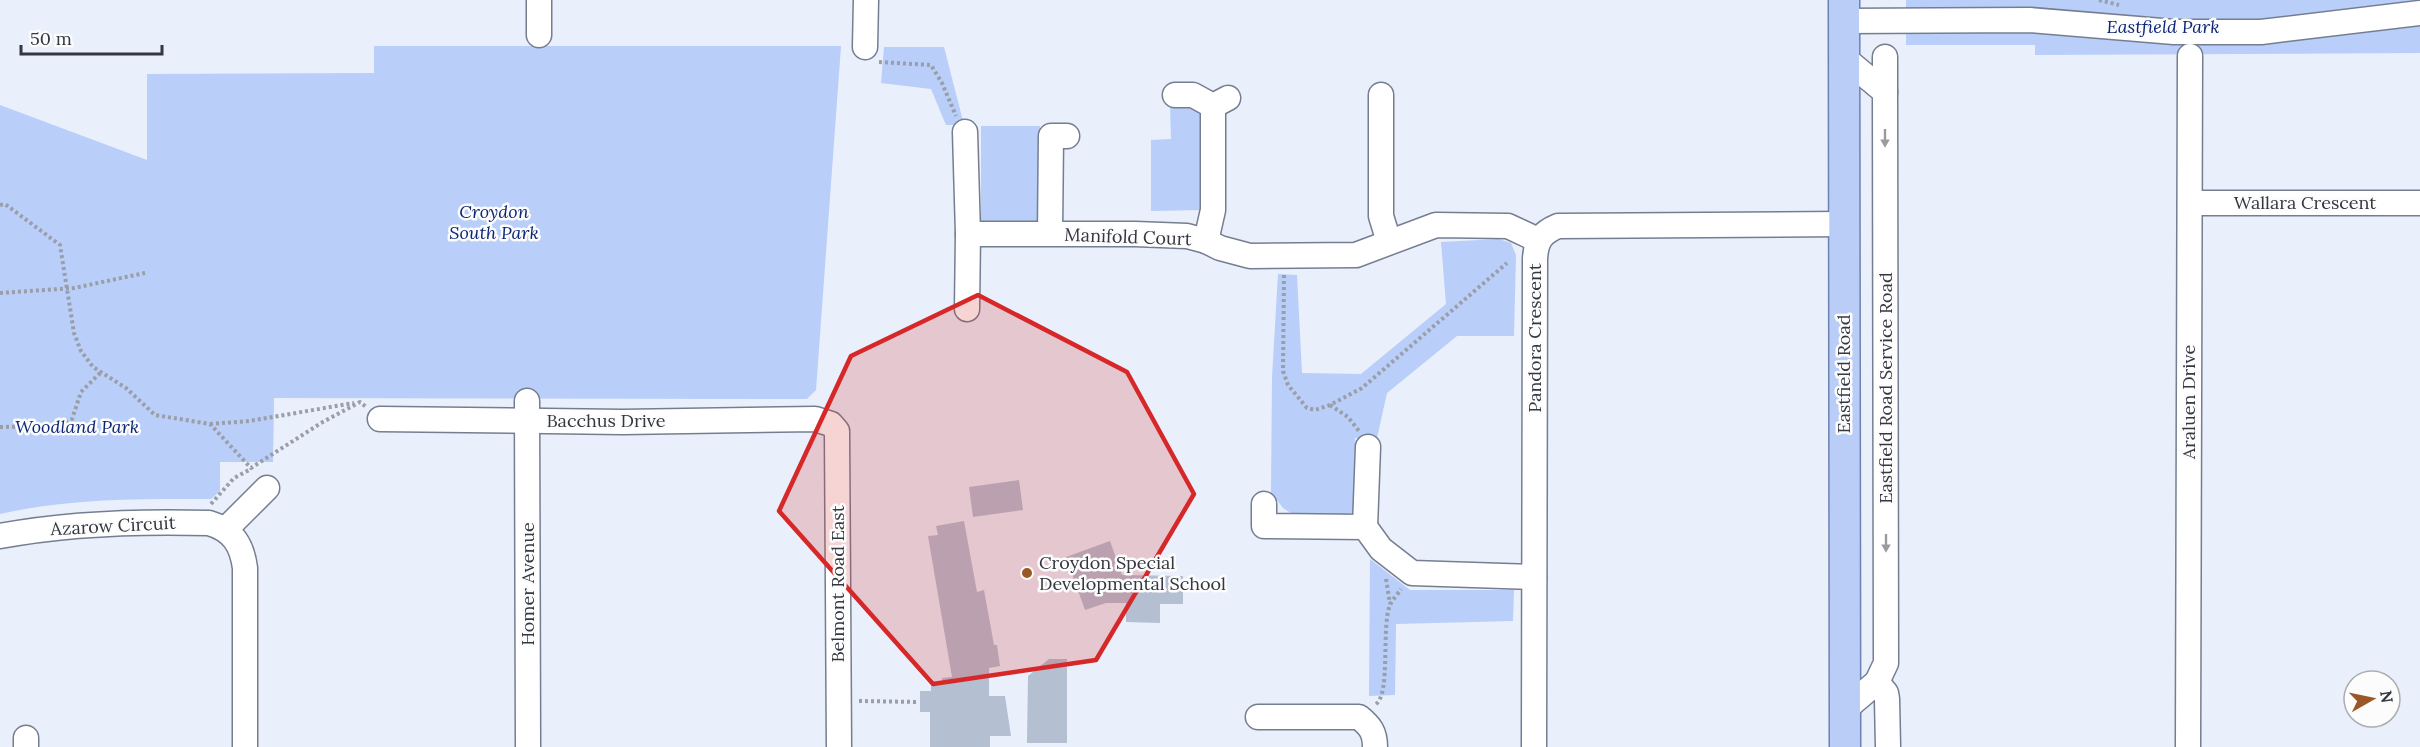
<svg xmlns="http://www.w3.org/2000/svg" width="2420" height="747" font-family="Lora,serif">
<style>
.green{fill:#b9cef8}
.building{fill:#b5bfd2}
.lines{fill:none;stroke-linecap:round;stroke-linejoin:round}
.minor-casing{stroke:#757e91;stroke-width:27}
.major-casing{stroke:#6c82b2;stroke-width:33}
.path{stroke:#999ea8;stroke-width:4;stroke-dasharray:3 3;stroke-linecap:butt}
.minor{stroke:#fff;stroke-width:24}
.major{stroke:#b9cdf6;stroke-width:30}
.oneway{fill:#999b9f}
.marked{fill:#d62828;fill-opacity:0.2;stroke:#d62828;stroke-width:4.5;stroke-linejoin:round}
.poi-dot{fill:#9b5826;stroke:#fcfcfc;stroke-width:2}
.labels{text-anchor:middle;stroke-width:5;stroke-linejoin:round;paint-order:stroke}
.park-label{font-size:18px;font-style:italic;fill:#0b2676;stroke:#fcfcfc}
.street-label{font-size:18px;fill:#33373f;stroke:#fcfcfc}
.poi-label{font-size:18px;fill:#33373f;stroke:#fcfcfc;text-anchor:start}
</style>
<rect width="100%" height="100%" fill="#e9effb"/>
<g class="green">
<polygon points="1906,0 2420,0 2420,53 2035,55 2035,45 1906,45"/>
<path d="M 374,46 L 841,46 L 816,390 L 807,399 L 274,398 L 273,462 L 220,462 L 220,491 L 211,499 C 140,499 70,498 0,514 L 0,105 L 147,160 L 147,74 L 374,73 Z"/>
<polygon points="884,47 944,47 964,125 946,125 931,89 881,83"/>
<polygon points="1170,104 1194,104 1204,115 1203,210 1151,211 1151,140 1171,139"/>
<polygon points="981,126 1040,126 1040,223 981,222"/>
<polygon points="1499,239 1511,243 1516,255 1514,336 1457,336 1387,393 1377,438 1355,438 1357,505 1352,513 1325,518 1294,515 1283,508 1271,492 1272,377 1278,274 1297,275 1302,373 1361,374 1446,304 1441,242"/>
<polygon points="1370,559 1410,590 1514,590 1513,621 1396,624 1395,695 1369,696"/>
</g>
<g class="building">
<polygon points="1019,480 1023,510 973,517 969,487"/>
<polygon points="964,521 977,592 984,590 994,645 997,645 1000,666 989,668 989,696 1005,696 1011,736 990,736 990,747 930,747 930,712 920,712 920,691 931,691 931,684 942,684 942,678 952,677 928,536 938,535 936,526"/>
<polygon points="1110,541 1122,575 1183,576 1183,604 1160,604 1160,623 1126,622 1126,603 1106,603 1085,610 1066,557"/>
<polygon points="1049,659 1067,659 1067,743 1027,743 1028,676"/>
</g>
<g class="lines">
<defs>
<g id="minor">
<polyline points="1844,21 2030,20 2174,32 2261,32 2420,13"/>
<polyline points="539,35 539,0"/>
<polyline points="865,47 866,0"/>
<polyline points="1843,57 1885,92 1886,663 1877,682 1844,710"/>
<polyline points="1885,57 1885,92"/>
<polyline points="1175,95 1193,95 1213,106 1228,98"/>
<polyline points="1381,95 1381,216 1389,242"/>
<polyline points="965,132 968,234 967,309"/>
<polyline points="2190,203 2420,203"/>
<polyline points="1050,233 1051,136 1067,136"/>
<polyline points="968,234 1135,234 1187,236 1206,241 1220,248 1250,256 1356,255 1436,225 1508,226 1538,240"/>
<polyline points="1206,241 1213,210 1213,106"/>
<polyline points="527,401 528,747"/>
<polyline points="380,419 623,422 815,419 831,424 837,431 839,747"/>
<polyline points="1264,504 1264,526 1365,527 1381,549 1412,573 1534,577"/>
<polyline points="1365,527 1368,447"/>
<polyline points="226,529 267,488"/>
<path d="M 0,536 C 69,523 139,521 209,523 C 233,530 242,545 245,568 L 245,747"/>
<polyline points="1877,682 1886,693 1887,699 1888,747"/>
<path d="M 1258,717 L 1359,717 C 1370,726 1375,732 1375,747"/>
<polyline points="26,738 26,747"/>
<path d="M 1534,747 L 1535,259 C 1536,241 1541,233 1558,226 L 1844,224"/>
<polyline points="2188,747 2190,56"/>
</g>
<polyline id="major" points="1844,0 1845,747"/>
</defs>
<use href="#minor" class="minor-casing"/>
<use href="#major" class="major-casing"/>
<g class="path">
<polyline points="2099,0 2119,5"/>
<polyline points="879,62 931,65 942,83 956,116"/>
<polyline points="0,205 5,204 60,245 74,333 81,351 93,367 126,388 155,415 210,424 251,468 321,423 360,402 366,407"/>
<polyline points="1284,275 1283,371 1288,385 1307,408 1315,410 1330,405 1362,388 1507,263"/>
<polyline points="0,293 74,288 145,273"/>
<polyline points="1330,405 1348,417 1359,431"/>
<polyline points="210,424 249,421 354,403"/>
<polyline points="0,427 56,426 72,419 81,392 101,372"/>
<polyline points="211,504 234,478 251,469"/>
<polyline points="1386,579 1390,604"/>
<polyline points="859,701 918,702"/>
<path d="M 1376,704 C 1391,693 1381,627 1390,605 C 1392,600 1398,594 1401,589"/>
</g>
<use href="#minor" class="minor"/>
<use href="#major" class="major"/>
</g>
<defs><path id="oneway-solid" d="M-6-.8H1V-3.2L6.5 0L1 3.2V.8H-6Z" transform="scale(1.5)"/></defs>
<g class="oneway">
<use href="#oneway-solid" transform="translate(1885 138) rotate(90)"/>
<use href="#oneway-solid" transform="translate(1886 543) rotate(90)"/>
</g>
<path class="marked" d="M 978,295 L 1127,372 L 1194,494 L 1096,660 L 933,684 L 779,511 L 851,356 Z"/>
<circle class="poi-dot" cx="1027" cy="573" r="6"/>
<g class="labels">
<g class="park-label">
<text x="2163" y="33">Eastfield Park</text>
<text x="494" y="218">Croydon<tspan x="494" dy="21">South Park</tspan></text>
<text x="77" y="433">Woodland Park</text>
</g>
<g class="street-label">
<text x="2305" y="209">Wallara Crescent</text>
<text transform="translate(1128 237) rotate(2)" y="6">Manifold Court</text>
<text transform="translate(1535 338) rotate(-90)" y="6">Pandora Crescent</text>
<text transform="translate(1844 374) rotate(-90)" y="6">Eastfield Road</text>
<text transform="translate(1886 388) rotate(-90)" y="6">Eastfield Road Service Road</text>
<text transform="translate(2189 402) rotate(-90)" y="6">Araluen Drive</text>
<text x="606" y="427">Bacchus Drive</text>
<text transform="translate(113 526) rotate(-3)" y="6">Azarow Circuit</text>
<text transform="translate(528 584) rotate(-90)" y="6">Homer Avenue</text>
<text transform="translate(838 584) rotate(-90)" y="6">Belmont Road East</text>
</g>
<g class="poi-label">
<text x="1039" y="569">Croydon Special<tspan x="1039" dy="21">Developmental School</tspan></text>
</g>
</g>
<g transform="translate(2372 699) rotate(81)"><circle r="28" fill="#fcfcfc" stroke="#acadb0" stroke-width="1.5"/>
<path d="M0-4.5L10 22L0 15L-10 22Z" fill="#9b5826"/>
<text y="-9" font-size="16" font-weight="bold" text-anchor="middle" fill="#33373f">N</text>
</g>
<path d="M21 45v9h141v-9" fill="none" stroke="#33373f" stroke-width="3"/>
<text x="30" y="45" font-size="18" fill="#33373f" stroke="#fcfcfc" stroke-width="4.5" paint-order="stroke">50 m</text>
</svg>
